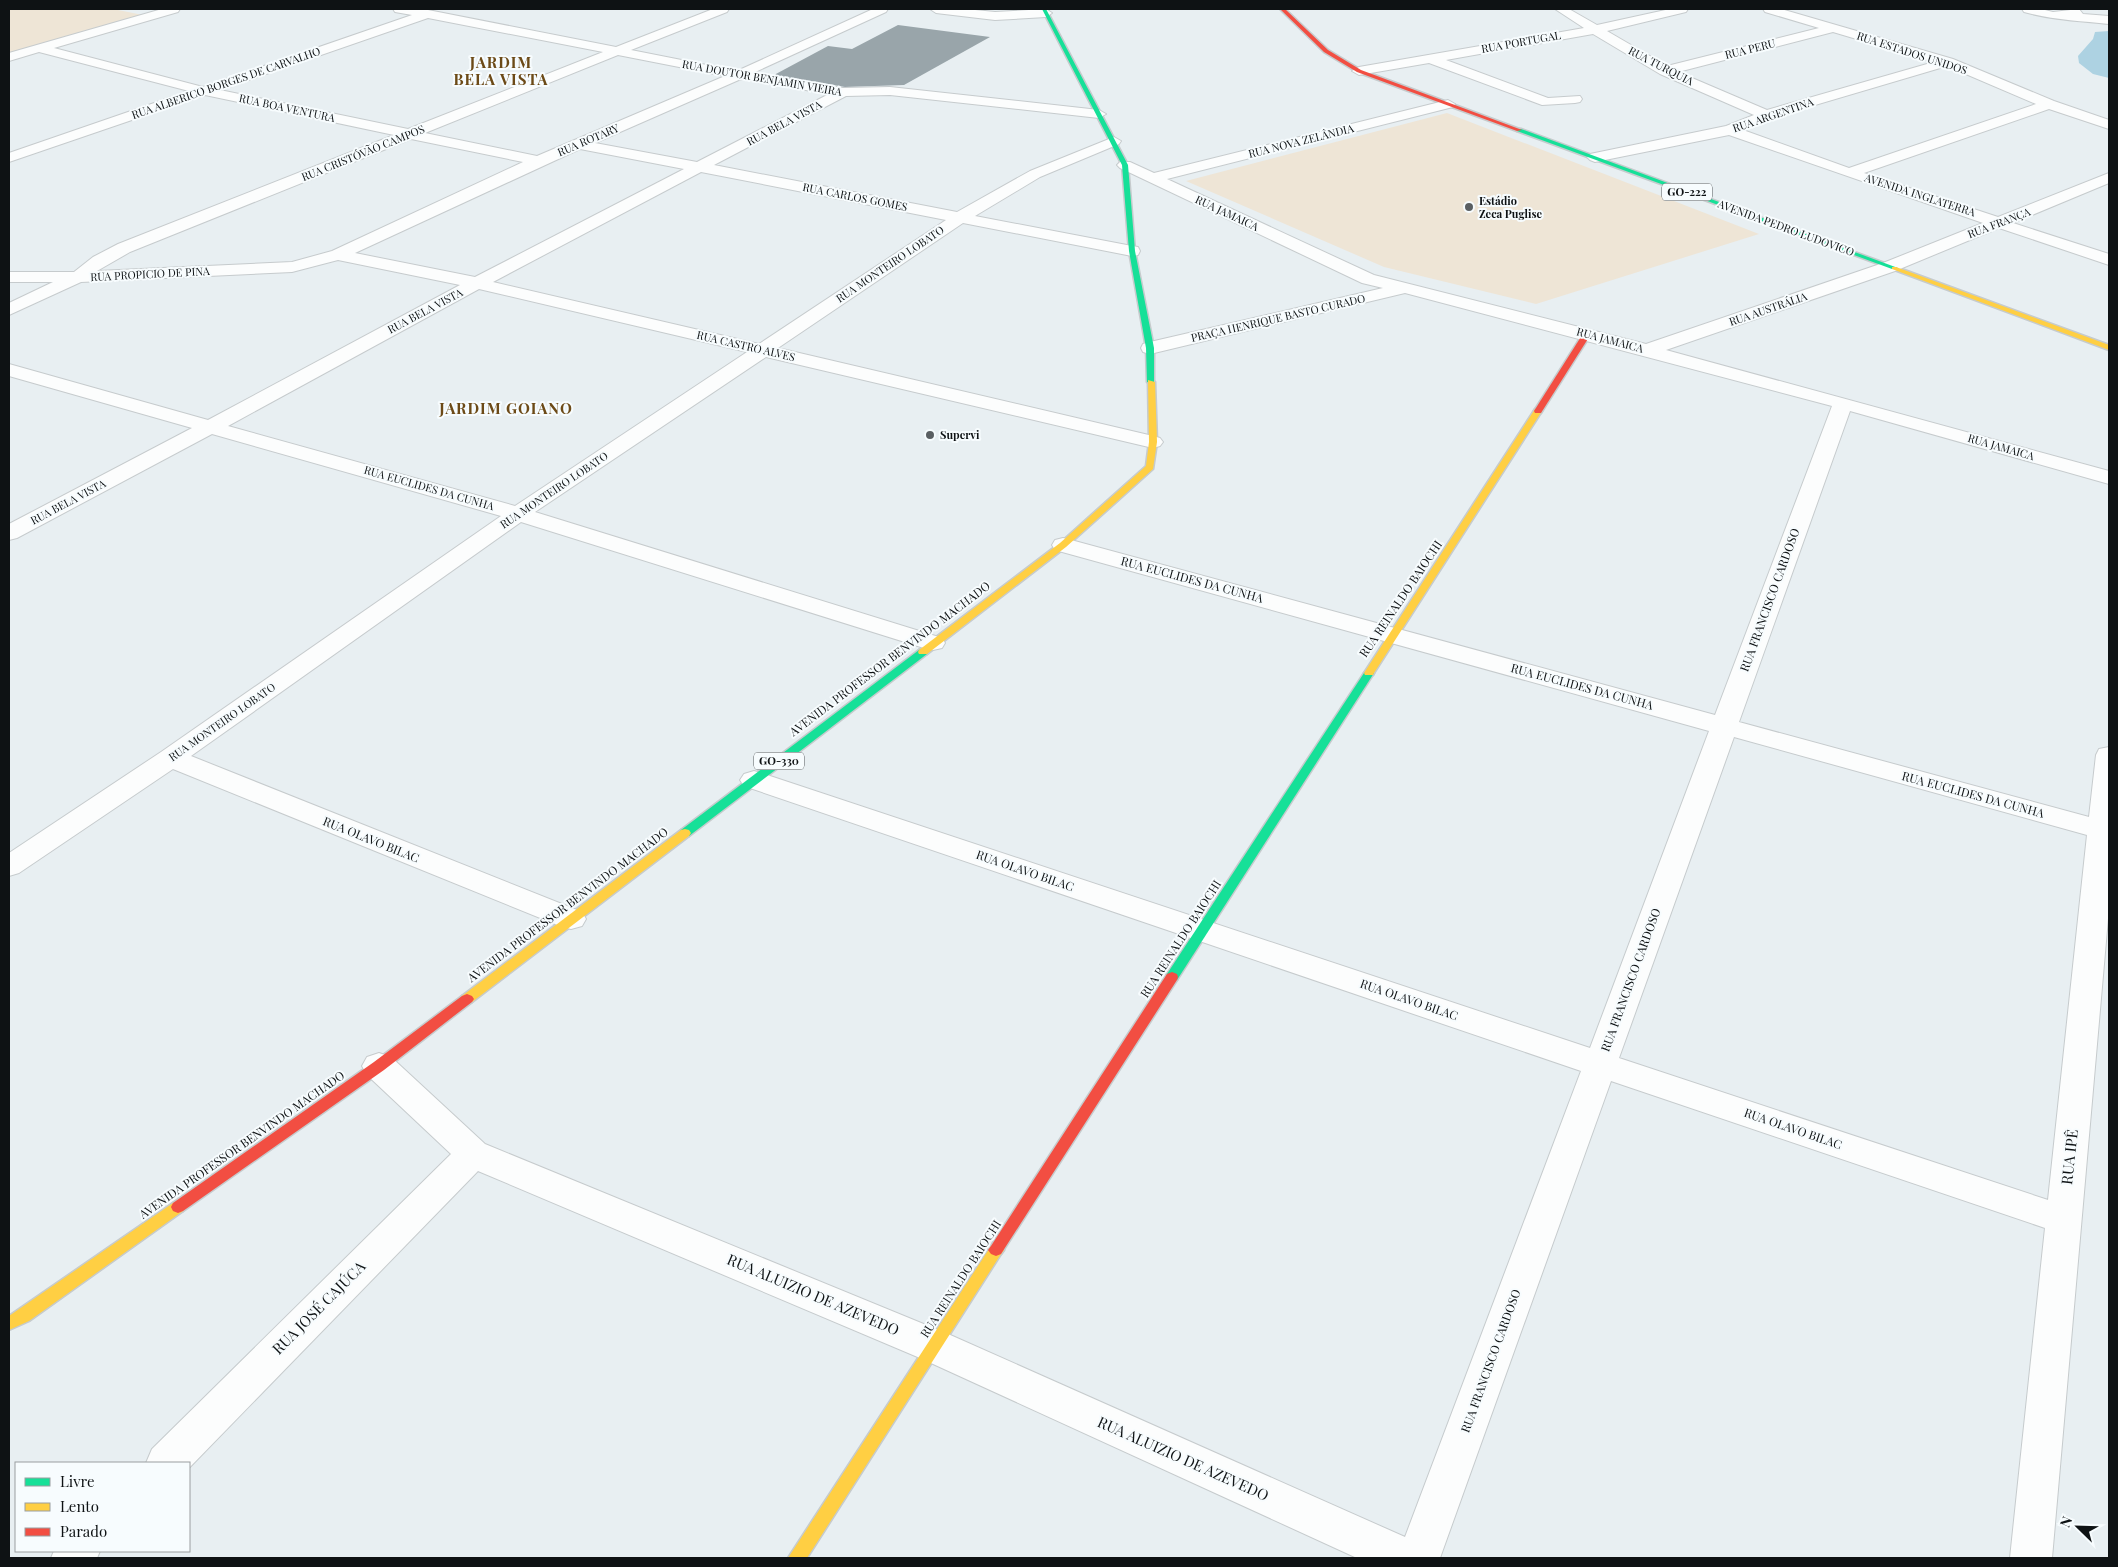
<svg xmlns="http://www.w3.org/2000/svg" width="2118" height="1567" font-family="'Playfair Display',serif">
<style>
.green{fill:#eee5d6}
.water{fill:#add2e2}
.building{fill:#99a5aa}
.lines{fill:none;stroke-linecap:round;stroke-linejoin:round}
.street-casing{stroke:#c6cbcd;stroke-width:2}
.fast-casing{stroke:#c6cbcd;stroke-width:3}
.slow-casing{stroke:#c6cbcd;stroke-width:3}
.jam-casing{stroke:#c6cbcd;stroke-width:3}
.street{fill:#fcfdfd;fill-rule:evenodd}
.fast{fill:#16e098;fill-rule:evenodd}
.slow{fill:#ffcf43;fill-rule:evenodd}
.jam{fill:#f24e42;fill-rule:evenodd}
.poi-dot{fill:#5a5f62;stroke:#f7fcfe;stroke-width:2}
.labels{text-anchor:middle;stroke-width:4;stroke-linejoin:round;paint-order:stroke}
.far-street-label{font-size:11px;fill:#0e1214;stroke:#f7fcfe}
.shield{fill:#f7fcfe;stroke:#54585a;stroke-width:1}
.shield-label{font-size:11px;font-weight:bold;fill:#0e1214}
.far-poi-label{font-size:11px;font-weight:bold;fill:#0e1214;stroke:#f7fcfe;text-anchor:start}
.street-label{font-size:12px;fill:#0e1214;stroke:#f7fcfe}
.far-district-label{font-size:15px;font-weight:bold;letter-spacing:1px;fill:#6c4a17;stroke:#f7fcfe}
.near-street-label{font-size:15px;fill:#0e1214;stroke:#f7fcfe}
</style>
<rect width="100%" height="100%" fill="#e8eff2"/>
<g class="green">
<polygon points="9,9 113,9 143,15 9,54"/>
<polygon points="1447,113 1759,234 1536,304 1384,267 1186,181"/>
</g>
<polygon class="water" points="2109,31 2109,78 2093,74 2079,63 2078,56 2093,39 2095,32"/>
<polygon class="building" points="898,25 990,37 904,85 845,87 774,75 828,46 852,49"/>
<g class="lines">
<defs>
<g id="street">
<path d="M 162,9 L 180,9 L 178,12 L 54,48 L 203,87 L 412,15 L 395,12 L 393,9 L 428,10 L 616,47 L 713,9 L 729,9 L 727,12 L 631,50 L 737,71 L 873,9 L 888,9 L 886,12 L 753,73 L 843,88 L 890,87 L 1099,110 L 1106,114 L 1099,118 L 890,95 L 846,96 L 714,165 L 957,212 L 1030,171 L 1114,137 L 1121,141 L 1119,144 L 1040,177 L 975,216 L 1132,246 L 1138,247 L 1140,251 L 1138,255 L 1132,256 L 963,223 L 778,348 L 1153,436 L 1160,438 L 1163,442 L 1160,446 L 1153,448 L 766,357 L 535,512 L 942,638 L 945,643 L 942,648 L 933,650 L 924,648 L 521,522 L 191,756 L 582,912 L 586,919 L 582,926 L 571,929 L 560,926 L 173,769 L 19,873 L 9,876 L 9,853 L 161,752 L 501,516 L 212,434 L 17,538 L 9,540 L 9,524 L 192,428 L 9,376 L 9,364 L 208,420 L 460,285 L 338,260 L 292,272 L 81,282 L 9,315 L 9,303 L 53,282 L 9,282 L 9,272 L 74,272 L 93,257 L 118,244 L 394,135 L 205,95 L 9,162 L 9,153 L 189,91 L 39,52 L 9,61 L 9,53 ZM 428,18 L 603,52 L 408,129 L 220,90 ZM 618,55 L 725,76 L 537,156 L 425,133 ZM 741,79 L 829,94 L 697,162 L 595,143 ZM 411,139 L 523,162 L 332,251 L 292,262 L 97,271 L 130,252 ZM 580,149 L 684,169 L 475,277 L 355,253 ZM 701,172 L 946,220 L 759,344 L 493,282 ZM 479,289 L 747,352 L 515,506 L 228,426 Z"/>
<polygon points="930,9 965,9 995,12 1046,9 1052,13 1046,17 995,20 936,13"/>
<path d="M 1555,9 L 1569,9 L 1597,25 L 1670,9 L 1688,9 L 1686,12 L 1607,31 L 1667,66 L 1819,28 L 1765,12 L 1763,9 L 1781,9 L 1953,59 L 2054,101 L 2109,120 L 2109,129 L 2049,109 L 1864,173 L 1998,217 L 2109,173 L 2109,183 L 2013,223 L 2109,254 L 2109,265 L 1999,228 L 1895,271 L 1666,350 L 2109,471 L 2109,484 L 1850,411 L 1739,722 L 2089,817 L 2096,755 L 2099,749 L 2109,747 L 2109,907 L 2052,1558 L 2010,1558 L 2045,1228 L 1611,1081 L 1440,1558 L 1357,1558 L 920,1358 L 478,1171 L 189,1468 L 189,1463 L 146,1463 L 152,1449 L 451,1154 L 367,1075 L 362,1066 L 367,1057 L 379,1053 L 391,1057 L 485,1144 L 948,1334 L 1405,1537 L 1581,1071 L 744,786 L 740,780 L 744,774 L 754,771 L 764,774 L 1590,1048 L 1709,731 L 1055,550 L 1052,545 L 1055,540 L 1063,538 L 1071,540 L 1715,715 L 1832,406 L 1405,293 L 1150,354 L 1143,352 L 1141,348 L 1143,344 L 1150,342 L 1383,288 L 1362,283 L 1120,168 L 1117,165 L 1120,162 L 1130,162 L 1154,173 L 1448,100 L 1455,104 L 1453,107 L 1167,179 L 1374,275 L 1646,344 L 1883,263 L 1983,223 L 1729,135 L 1595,162 L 1590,160 L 1587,157 L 1590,154 L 1726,126 L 1754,115 L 1660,74 L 1593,34 L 1446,60 L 1548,98 L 1580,96 L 1582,99 L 1580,102 L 1575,103 L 1542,105 L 1429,63 L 1359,75 L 1352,71 L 1359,67 L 1584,28 ZM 1833,32 L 1934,62 L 1767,110 L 1678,72 ZM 1947,66 L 2036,104 L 1849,168 L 1743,130 L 1771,118 ZM 1734,737 L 2087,835 L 2048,1200 L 1619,1058 Z"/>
<path d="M 2022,9 L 2041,9 L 2053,12 L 2079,9 L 2083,14 L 2109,16 L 2109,24 C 2080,21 2052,20 2024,12 Z"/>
<polygon points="54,1551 100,1551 97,1558 51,1558"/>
</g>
<g id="fast">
<polygon points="1042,9 1046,9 1128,165 1135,251 1154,348 1154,384 1147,382 1146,348 1129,251 1122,165"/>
<polygon points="1517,129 1521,129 1898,268 1892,269 1517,131"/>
<polygon points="923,649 927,650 928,652 927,654 689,836 681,836 679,833 681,830 919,650"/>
<polygon points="1369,670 1374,673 1177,980 1167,980 1166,977 1167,974 1364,673"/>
</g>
<g id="slow">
<polygon points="1892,267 1896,267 2109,345 2109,350 1892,269"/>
<polygon points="1148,380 1155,382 1157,442 1153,469 1066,547 927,654 919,654 918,652 919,650 1060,543 1146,466 1149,442"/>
<polygon points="1535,409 1542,411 1374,673 1373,675 1365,675 1364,673"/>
<polygon points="685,829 689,830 691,833 689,836 472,1002 462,1002 460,999 462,996 681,830"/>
<polygon points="178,1201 183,1203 185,1207 183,1211 29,1321 9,1330 9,1316 173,1203"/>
<polygon points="996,1244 1001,1246 1004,1250 1001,1254 807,1558 788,1558 991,1246"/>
</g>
<g id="jam">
<polygon points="1280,9 1285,9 1328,50 1361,70 1522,130 1517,131 1357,72 1324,52"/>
<polygon points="1584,332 1591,334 1541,413 1535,413 1534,411"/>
<polygon points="1172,972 1177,974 1178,977 1177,980 1001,1254 996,1256 991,1254 988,1250 991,1246 1167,974"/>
<polygon points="467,994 472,996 474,999 472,1002 384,1070 183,1211 178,1213 173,1211 171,1207 173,1203 374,1062 462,996"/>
</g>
</defs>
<use href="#street" class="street-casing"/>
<use href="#fast" class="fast-casing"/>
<use href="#slow" class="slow-casing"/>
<use href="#jam" class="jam-casing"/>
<use href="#street" class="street"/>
<use href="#fast" class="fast"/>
<use href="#slow" class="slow"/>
<use href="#jam" class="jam"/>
</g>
<g class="poi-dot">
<circle cx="1469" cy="207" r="5"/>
<circle cx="930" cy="435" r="5"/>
</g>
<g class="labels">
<g class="far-street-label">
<text transform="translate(1521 42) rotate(-10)" y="4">RUA PORTUGAL</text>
<text transform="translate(1750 49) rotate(-14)" y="4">RUA PERU</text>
<text transform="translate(1912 53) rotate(18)" y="4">RUA ESTADOS UNIDOS</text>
<text transform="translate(1661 66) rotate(27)" y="4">RUA TURQUIA</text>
<text transform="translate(762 78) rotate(10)" y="4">RUA DOUTOR BENJAMIN VIEIRA</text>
<text transform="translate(226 83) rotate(-19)" y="4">RUA ALBERICO BORGES DE CARVALHO</text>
<text transform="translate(287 108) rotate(12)" y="4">RUA BOA VENTURA</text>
<text transform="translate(1773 115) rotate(-19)" y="4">RUA ARGENTINA</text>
<text transform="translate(784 123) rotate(-28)" y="4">RUA BELA VISTA</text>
<text transform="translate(588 140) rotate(-23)" y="4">RUA ROTARY</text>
<text transform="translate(1301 141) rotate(-14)" y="4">RUA NOVA ZELÂNDIA</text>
<text transform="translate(363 153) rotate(-22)" y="4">RUA CRISTÓVÃO CAMPOS</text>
<text transform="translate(1920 195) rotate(18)" y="4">AVENIDA INGLATERRA</text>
<text transform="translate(855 197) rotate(11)" y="4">RUA CARLOS GOMES</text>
<text transform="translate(1227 213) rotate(25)" y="4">RUA JAMAICA</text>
<text transform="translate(1999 223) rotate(-21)" y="4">RUA FRANÇA</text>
<text transform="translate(1786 228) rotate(20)" y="4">AVENIDA PEDRO LUDOVICO</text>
<text transform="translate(890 264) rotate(-34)" y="4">RUA MONTEIRO LOBATO</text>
<text transform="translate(150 274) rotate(-3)" y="4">RUA PROPICIO DE PINA</text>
<text transform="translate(1768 309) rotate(-19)" y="4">RUA AUSTRÁLIA</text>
<text transform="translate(425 311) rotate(-28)" y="4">RUA BELA VISTA</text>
<text transform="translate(1278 318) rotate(-13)" y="4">PRAÇA HENRIQUE BASTO CURADO</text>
<text transform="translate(1610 340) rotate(15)" y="4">RUA JAMAICA</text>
<text transform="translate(746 346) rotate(13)" y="4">RUA CASTRO ALVES</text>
<text transform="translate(2001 447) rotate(16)" y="4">RUA JAMAICA</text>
<text transform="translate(429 488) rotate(16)" y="4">RUA EUCLIDES DA CUNHA</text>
<text transform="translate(554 490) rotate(-34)" y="4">RUA MONTEIRO LOBATO</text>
<text transform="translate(68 502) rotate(-28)" y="4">RUA BELA VISTA</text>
<text transform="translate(222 722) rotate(-35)" y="4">RUA MONTEIRO LOBATO</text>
</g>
<g class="shield">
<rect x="1662" y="183.5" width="50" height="17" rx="4"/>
<rect x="754" y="752.5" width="50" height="17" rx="4"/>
</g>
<g class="shield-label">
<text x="1687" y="196">GO-222</text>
<text x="779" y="765">GO-330</text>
</g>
<g class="far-poi-label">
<text x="1479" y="205">Estádio<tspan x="1479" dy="13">Zeca Puglise</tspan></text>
<text x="940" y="439">Supervi</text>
</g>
<g class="street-label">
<text transform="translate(1192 580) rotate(15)" y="4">RUA EUCLIDES DA CUNHA</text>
<text transform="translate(1401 599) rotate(-56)" y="4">RUA REINALDO BAIOCHI</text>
<text transform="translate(1770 600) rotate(-70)" y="4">RUA FRANCISCO CARDOSO</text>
<text transform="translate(890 659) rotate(-37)" y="4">AVENIDA PROFESSOR BENVINDO MACHADO</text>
<text transform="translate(1582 687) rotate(15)" y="4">RUA EUCLIDES DA CUNHA</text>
<text transform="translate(1973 795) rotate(15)" y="4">RUA EUCLIDES DA CUNHA</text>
<text transform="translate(371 840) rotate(22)" y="4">RUA OLAVO BILAC</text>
<text transform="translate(1025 871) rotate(19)" y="4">RUA OLAVO BILAC</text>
<text transform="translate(568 905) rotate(-37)" y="4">AVENIDA PROFESSOR BENVINDO MACHADO</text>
<text transform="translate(1181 939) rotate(-57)" y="4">RUA REINALDO BAIOCHI</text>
<text transform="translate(1631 980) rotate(-70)" y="4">RUA FRANCISCO CARDOSO</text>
<text transform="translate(1409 1000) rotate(19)" y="4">RUA OLAVO BILAC</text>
<text transform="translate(1793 1129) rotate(19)" y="4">RUA OLAVO BILAC</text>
<text transform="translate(242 1145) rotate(-35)" y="4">AVENIDA PROFESSOR BENVINDO MACHADO</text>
<text transform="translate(961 1279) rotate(-57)" y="4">RUA REINALDO BAIOCHI</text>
<text transform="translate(1491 1361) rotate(-70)" y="4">RUA FRANCISCO CARDOSO</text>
</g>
<g class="far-district-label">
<text x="501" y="68">JARDIM<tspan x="501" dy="17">BELA VISTA</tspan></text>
<text x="506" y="414">JARDIM GOIANO</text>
</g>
<g class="near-street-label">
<text transform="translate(2070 1157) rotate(-84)" y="5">RUA IPÊ</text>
<text transform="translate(813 1295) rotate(23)" y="5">RUA ALUIZIO DE AZEVEDO</text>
<text transform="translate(319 1308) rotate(-45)" y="5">RUA JOSÉ CAJÚCA</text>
<text transform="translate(1183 1459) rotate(24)" y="5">RUA ALUIZIO DE AZEVEDO</text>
</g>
</g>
<rect width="2118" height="1567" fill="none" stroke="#0e1214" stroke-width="20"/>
<rect x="15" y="1462" width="175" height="90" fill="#f7fcfe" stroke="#9a9ea0"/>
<rect x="25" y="1478" width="25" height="8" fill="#16e098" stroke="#9a9ea0"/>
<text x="60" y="1487" font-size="15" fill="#0e1214">Livre</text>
<rect x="25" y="1503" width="25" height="8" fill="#ffcf43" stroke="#9a9ea0"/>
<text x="60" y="1512" font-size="15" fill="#0e1214">Lento</text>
<rect x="25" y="1528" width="25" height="8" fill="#f24e42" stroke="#9a9ea0"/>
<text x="60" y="1537" font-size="15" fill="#0e1214">Parado</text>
<g transform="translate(2078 1527) rotate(293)" stroke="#f7fcfe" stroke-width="4" paint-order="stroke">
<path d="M0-4L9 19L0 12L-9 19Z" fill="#0e1214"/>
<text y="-8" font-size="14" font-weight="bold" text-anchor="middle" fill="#0e1214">N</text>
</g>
</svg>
